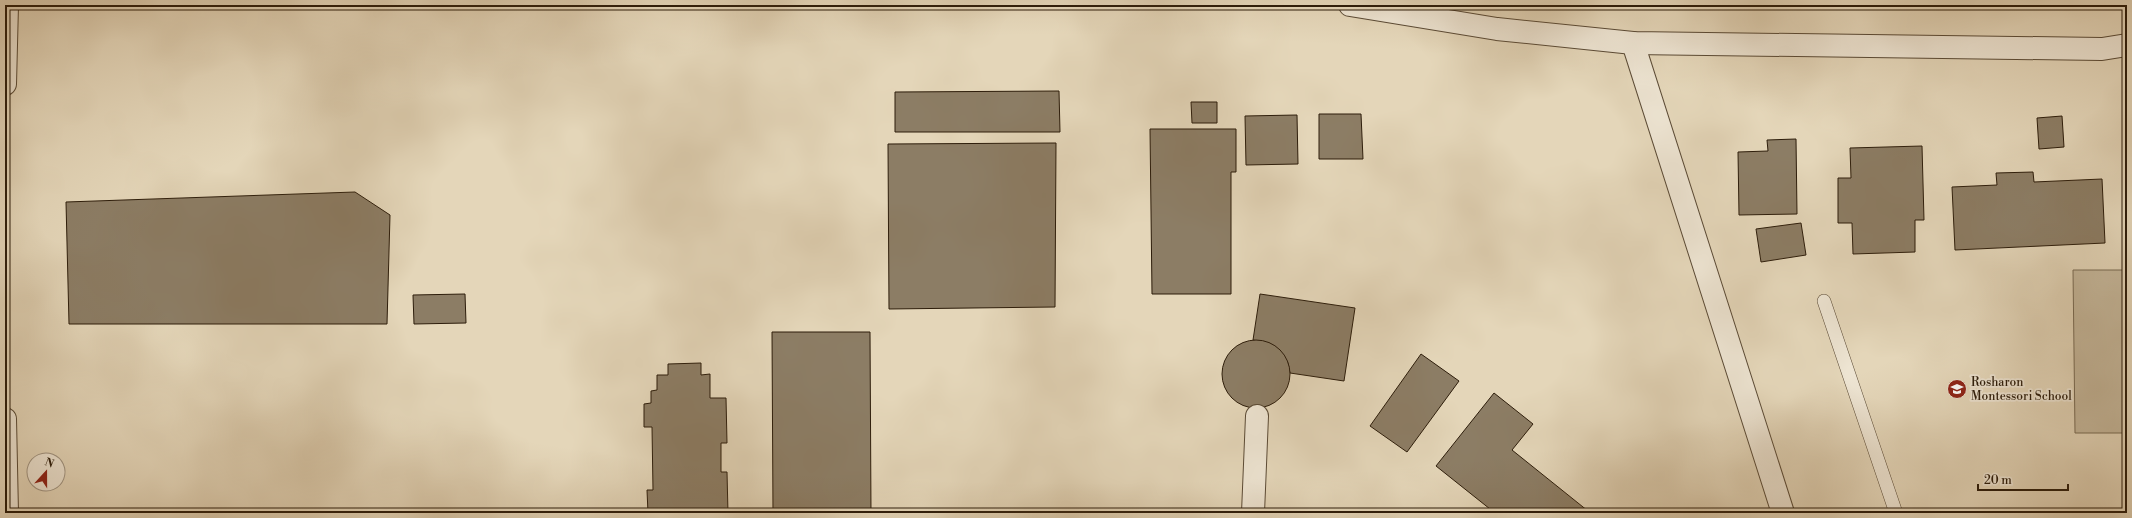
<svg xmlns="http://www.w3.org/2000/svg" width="2132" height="518" font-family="'Libre Bodoni',serif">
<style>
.green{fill:#c5b79b;stroke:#796a53}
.building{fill:#8c7d65;stroke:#2d1d0b}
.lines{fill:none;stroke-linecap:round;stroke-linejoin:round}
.service-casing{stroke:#5b4b36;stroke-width:14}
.minor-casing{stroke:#5b4b36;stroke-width:24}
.tertiary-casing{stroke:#5b4b36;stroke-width:24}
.service{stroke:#ede4d2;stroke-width:13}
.minor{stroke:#ede4d2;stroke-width:22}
.tertiary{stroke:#ede4d2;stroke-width:22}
.labels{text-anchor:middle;stroke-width:3.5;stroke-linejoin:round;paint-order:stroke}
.poi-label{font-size:12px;fill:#2d1d0b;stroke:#ede4d2;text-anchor:start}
</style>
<rect width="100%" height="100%" fill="#e4d6b9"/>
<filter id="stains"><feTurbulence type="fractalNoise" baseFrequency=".005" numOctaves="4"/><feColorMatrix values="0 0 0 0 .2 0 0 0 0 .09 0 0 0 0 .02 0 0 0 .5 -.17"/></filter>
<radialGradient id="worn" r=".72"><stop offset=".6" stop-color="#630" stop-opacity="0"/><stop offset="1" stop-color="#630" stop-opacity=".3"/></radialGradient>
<polygon class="green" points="2073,270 2127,270 2127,433 2075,433"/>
<g class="building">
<polygon points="1059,91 1060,132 895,132 895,92"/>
<polygon points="1191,102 1217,102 1217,123 1192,123"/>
<polygon points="1319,114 1361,114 1363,159 1319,159"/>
<polygon points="1297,115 1298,164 1246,165 1245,116"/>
<polygon points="2062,116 2064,147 2039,149 2037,118"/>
<polygon points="1150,129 1236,129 1236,172 1231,172 1231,294 1152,294"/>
<polygon points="1796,139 1797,214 1739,215 1738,152 1768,151 1767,140"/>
<polygon points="1056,143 1055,307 889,309 888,144"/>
<polygon points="1922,146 1924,220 1915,220 1915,252 1853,254 1852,223 1838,223 1838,178 1851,178 1850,148"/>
<polygon points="2033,172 2034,182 2102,179 2105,243 1955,250 1952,187 1997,185 1996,173"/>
<polygon points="355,192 390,215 387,324 69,324 66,202"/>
<polygon points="1801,223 1806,255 1761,262 1756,229"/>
<polygon points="465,294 466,323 414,324 413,295"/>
<polygon points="1260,294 1355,308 1344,381 1290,373 1288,363 1276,347 1269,343 1253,340"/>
<polygon points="772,332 870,332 871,513 773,513"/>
<circle cx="1256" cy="374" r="34"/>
<polygon points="1421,354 1459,381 1407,452 1370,426"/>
<polygon points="701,363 701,375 710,374 710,398 726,398 727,443 721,443 721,472 727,472 728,513 648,513 647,490 653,490 652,427 644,427 644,404 651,403 651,391 657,390 657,375 668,375 668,364"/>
<polygon points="1494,393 1533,424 1512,450 1588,511 1587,513 1495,513 1436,466"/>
</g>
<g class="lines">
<defs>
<polyline id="service" points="1824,301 1896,513"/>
<g id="minor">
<polyline points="1350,5 1497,29 1633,43 2102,49 2127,45"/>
<polyline points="1633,43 1783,513"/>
<polyline points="1253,513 1257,416"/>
</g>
<g id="tertiary">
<polyline points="5,84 7,5"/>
<polyline points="5,419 7,513"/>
</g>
</defs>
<use href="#service" class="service-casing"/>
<use href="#minor" class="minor-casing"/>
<use href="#tertiary" class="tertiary-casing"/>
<use href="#service" class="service"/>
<use href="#minor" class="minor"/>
<use href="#tertiary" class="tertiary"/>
</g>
<defs>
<symbol id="school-disc" viewBox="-11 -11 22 22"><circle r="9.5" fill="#8f2418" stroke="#ede4d2"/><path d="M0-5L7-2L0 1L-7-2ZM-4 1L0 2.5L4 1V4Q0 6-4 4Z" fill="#fff"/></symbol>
</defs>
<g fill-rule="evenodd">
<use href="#school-disc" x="1946" y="378" width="22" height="22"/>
</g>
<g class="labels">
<g class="poi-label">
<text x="1971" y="386">Rosharon<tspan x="1971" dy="14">Montessori School</tspan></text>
</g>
</g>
<rect width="2132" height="518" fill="none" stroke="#e4d6b9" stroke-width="20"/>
<rect x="6" y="6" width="2120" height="506" fill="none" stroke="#2d1d0b" stroke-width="2"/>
<rect x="10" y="10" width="2112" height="498" fill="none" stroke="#2d1d0b"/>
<g transform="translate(46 472) rotate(21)"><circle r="19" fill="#ede4d2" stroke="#a09482"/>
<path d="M0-3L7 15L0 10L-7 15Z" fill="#8f2418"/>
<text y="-6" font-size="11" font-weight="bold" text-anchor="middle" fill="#2d1d0b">N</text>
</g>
<path d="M1978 484v6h90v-6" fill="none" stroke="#2d1d0b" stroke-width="2"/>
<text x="1984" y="484" font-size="12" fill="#2d1d0b" stroke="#ede4d2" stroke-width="3" paint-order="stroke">20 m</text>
<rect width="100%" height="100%" filter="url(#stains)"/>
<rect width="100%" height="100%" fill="url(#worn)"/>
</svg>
